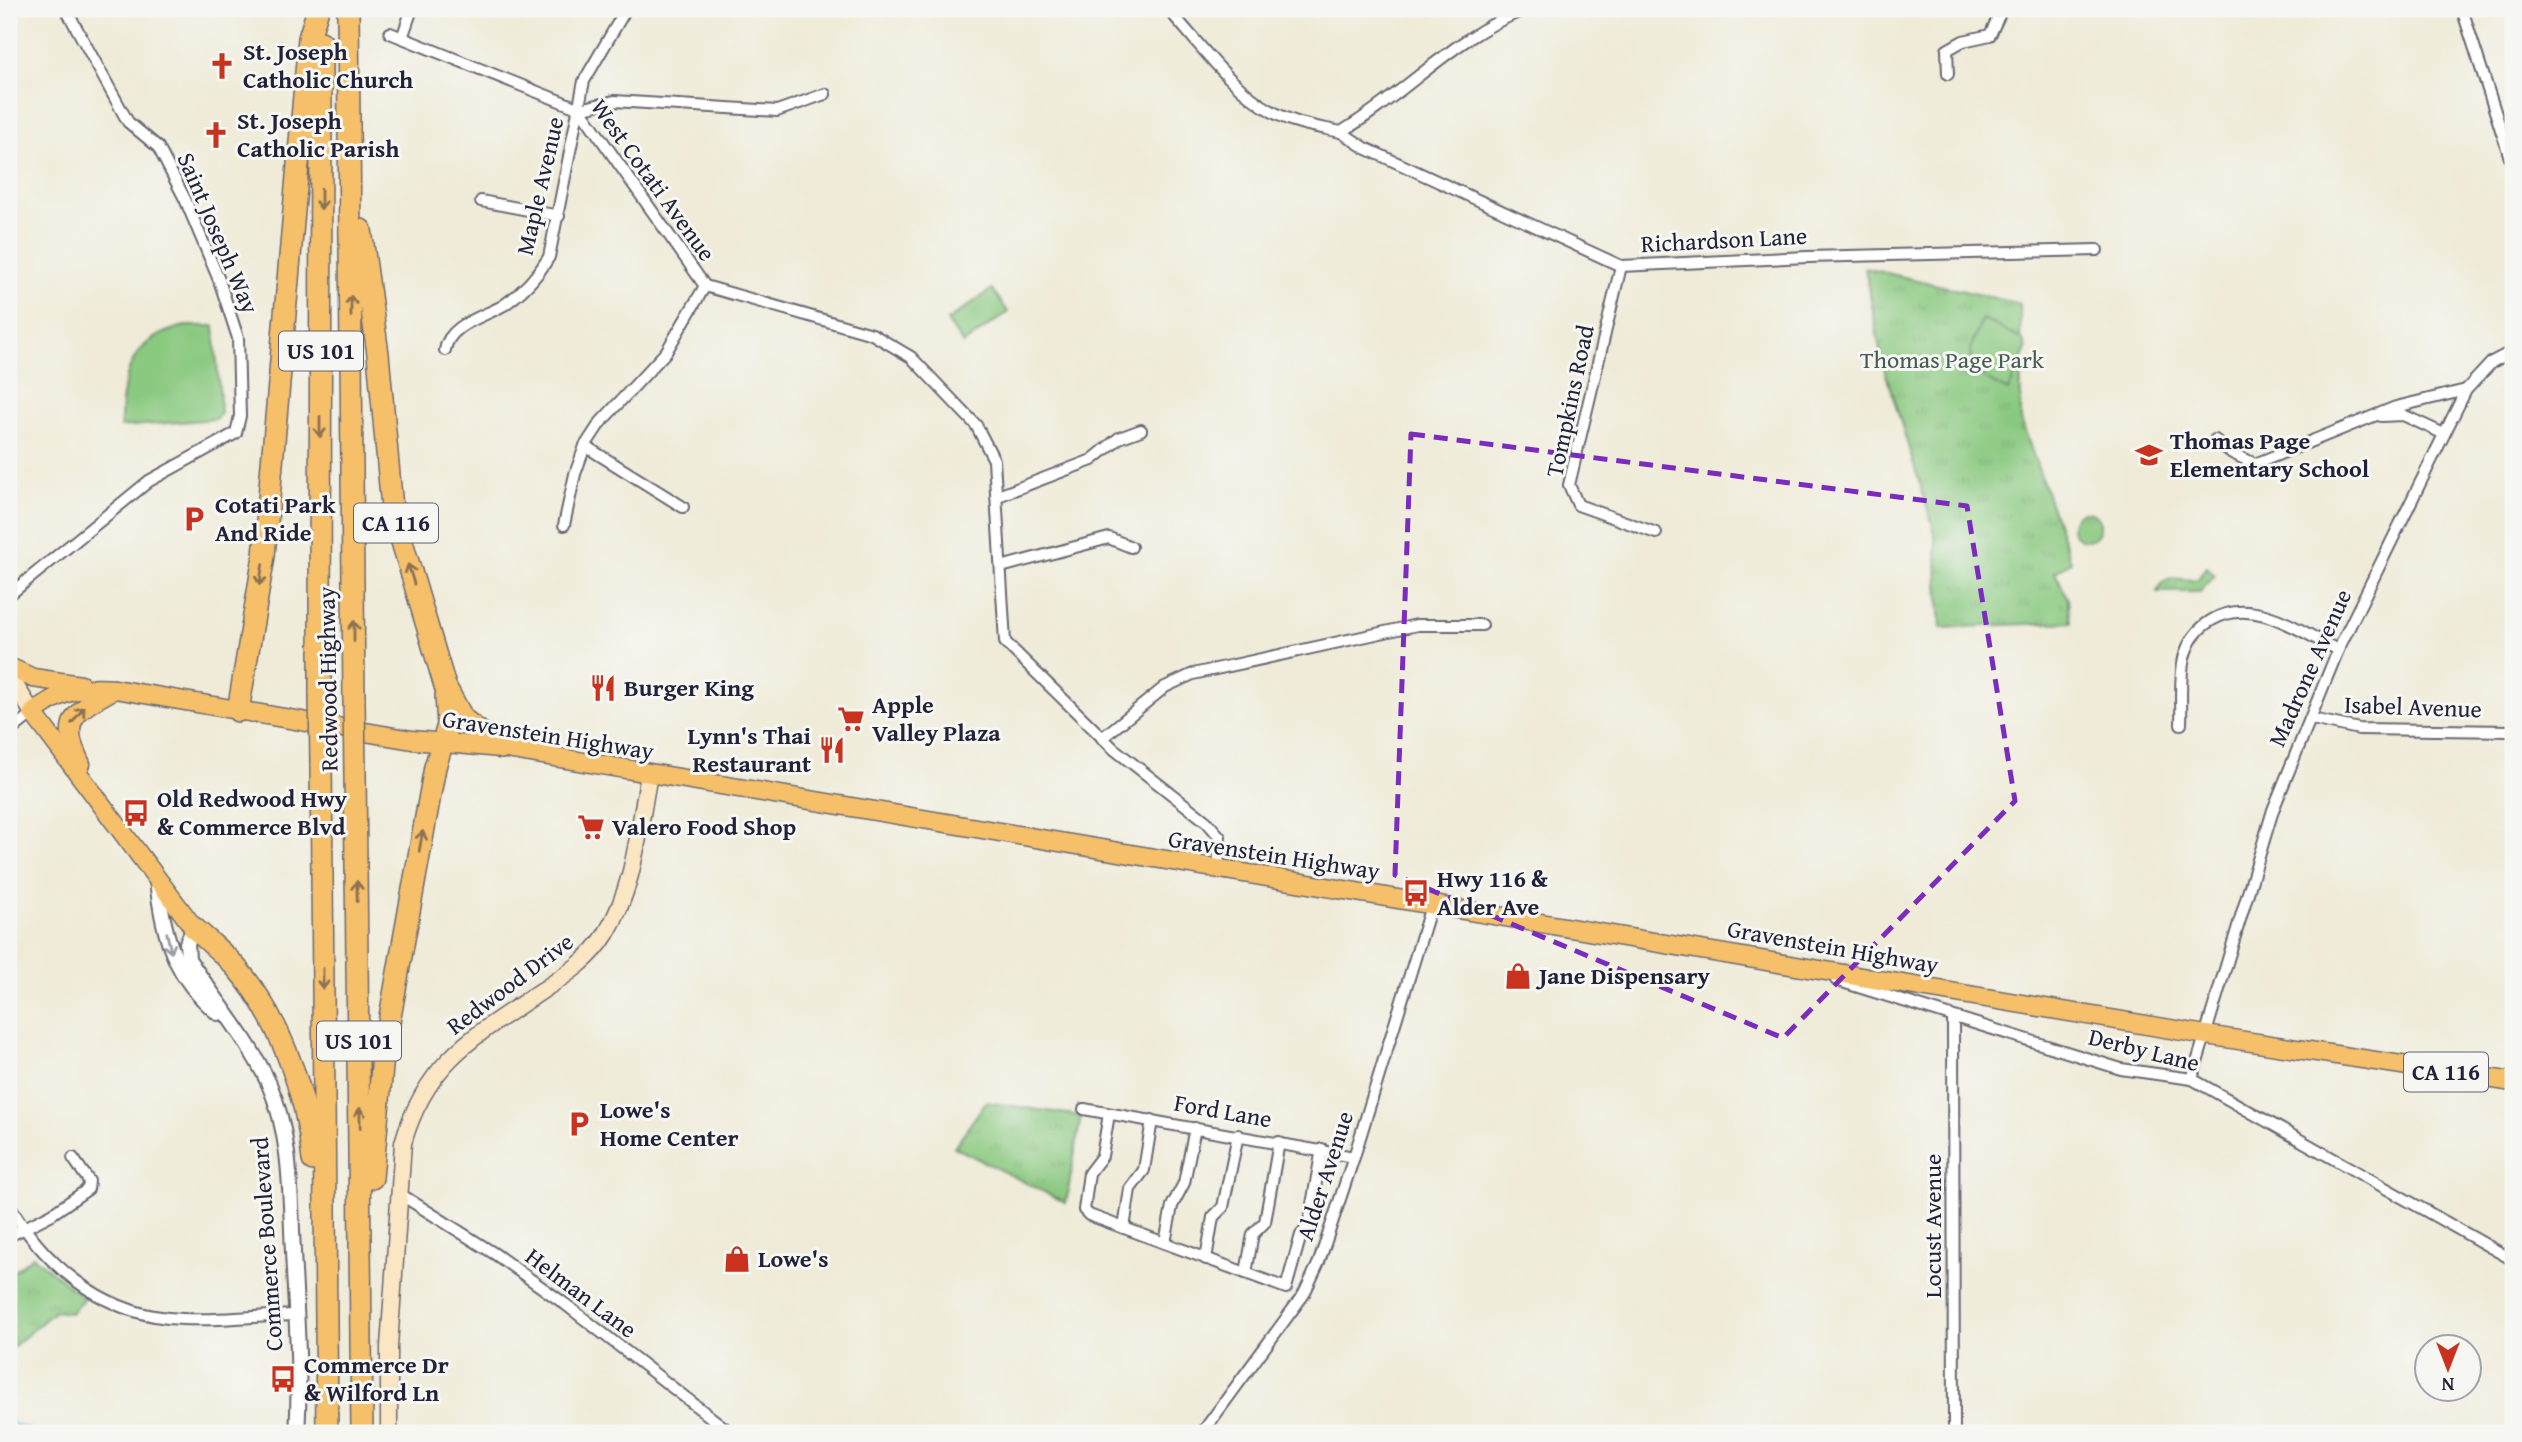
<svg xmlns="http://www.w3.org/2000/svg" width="2522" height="1442" font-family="'Gentium Book Plus',serif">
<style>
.grass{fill:url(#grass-tufts);stroke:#56765e;stroke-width:2}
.pitch{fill:#8ac980;stroke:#56765e;stroke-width:2}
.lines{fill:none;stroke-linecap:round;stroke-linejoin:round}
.stream{stroke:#65c6e3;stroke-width:3.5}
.minor-casing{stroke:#6a6872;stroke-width:14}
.tertiary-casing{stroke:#6a6872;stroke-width:18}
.secondary-casing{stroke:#6a6872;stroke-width:19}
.primary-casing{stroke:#6a6872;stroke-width:21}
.motorway-casing{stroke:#6a6872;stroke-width:24}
.minor{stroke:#fff;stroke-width:10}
.tertiary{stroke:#fff;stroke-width:14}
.secondary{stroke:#fbe6c4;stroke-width:16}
.primary{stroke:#f6c06b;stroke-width:18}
.motorway{stroke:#f6c06b;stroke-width:21}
.motorway-bridge-casing{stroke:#6a6872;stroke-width:24;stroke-linecap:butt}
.motorway-bridge{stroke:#f6c06b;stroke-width:21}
.oneway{stroke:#8c7153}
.oneway2{stroke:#9c9ca7}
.marked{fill:none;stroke:#7b2cbf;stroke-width:5;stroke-dasharray:14 9;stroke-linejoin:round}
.labels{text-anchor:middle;stroke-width:6;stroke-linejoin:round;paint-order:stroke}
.shield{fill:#f6f6f2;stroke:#626272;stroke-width:2}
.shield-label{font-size:23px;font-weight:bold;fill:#22223b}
.poi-label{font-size:24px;font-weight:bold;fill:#22223b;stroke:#f6f6f2;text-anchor:start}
.street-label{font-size:24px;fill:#22223b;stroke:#f6f6f2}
.park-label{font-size:24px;fill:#465c53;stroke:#f6f6f2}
</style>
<defs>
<pattern id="grass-tufts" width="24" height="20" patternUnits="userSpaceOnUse" patternTransform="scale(1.75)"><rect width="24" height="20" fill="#8ac980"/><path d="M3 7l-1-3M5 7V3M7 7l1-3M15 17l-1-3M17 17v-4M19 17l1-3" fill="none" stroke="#77ac70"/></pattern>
</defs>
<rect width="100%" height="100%" fill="#f6f6f2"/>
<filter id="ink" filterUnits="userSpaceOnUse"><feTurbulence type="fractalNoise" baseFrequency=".0143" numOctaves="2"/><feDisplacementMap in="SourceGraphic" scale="14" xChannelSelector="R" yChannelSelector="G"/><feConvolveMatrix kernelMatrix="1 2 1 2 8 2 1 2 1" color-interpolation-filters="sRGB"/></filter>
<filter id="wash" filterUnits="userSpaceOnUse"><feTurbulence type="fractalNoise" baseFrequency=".00686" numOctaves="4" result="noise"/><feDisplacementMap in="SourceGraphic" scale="28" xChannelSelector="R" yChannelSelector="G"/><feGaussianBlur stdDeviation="1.57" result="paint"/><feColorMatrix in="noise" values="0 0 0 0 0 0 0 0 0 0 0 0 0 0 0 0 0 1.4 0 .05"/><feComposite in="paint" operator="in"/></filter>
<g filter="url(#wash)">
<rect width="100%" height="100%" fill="#efebd8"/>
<g class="grass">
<polygon points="1865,268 2020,304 2021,420 2071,562 2055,572 2068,599 2071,622 1941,628 1935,533 1882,361"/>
<circle cx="2086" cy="526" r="14"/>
<path d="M 2206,567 L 2215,575 L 2200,592 L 2157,592 C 2165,569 2182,583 2198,579 Z"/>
<polygon points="986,1102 1081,1116 1066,1203 954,1147"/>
<polygon points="33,1256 84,1298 71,1313 55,1311 9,1350 9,1275"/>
</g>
<g class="pitch">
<polygon points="992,289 1008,312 963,344 947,321"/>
<path d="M 1983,319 L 2023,340 L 2026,349 L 2008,391 C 1967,371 1961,361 1983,319 Z"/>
<path d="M 186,326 L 214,326 L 221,413 L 215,419 L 121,427 C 121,377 130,337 186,326 Z"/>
</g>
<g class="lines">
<polyline class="stream" points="9,1423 38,1433"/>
</g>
</g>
<g filter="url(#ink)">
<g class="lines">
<defs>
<g id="minor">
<path d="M 1168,9 C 1200,44 1231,89 1273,112 C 1294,124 1319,127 1341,132 C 1406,94 1456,34 1527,9"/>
<polyline points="2462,9 2513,167"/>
<polyline points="390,33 580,109 705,286 872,334 911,357 976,425 994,460 1005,642 1114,749 1207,822 1220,837 1218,871"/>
<polyline points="402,38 412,9"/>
<polyline points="1948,74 1947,50 1963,41 1990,35 2002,9"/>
<polyline points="580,109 614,101 777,111 825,94"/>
<polyline points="1341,132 1365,148 1621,266 1807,257 2097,250"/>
<polyline points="481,201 559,216"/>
<polyline points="1621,266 1569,485 1578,505 1656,533"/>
<path d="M 445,350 C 449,324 484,317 504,305 C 523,292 537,277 549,257 L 584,81 L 626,9"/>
<polyline points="2381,416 2403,415 2444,434"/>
<polyline points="2215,440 2232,453 2255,464 2396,407 2466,390"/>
<polyline points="585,446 683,507"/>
<polyline points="998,496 1092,460 1119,438 1141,430"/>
<polyline points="564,525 575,474 585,446 600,423 666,352 705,286"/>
<polyline points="1001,567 1109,538 1131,547"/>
<polyline points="9,595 149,481 236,433 240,416 238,338 219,280 185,199 158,147 128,122 66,9"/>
<polyline points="2312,719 2359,729 2513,731"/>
<path d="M 2181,724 C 2182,703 2179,679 2184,658 C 2188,642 2198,628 2212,620 C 2253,595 2301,632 2338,650"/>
<polyline points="9,732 33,713"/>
<polyline points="1102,738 1165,687 1193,674 1417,625 1482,625"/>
<polyline points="1836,980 2121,1069 2192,1079 2513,1260"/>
<polyline points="1953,1018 1954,1433"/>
<polyline points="2192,1079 2273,810 2338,650 2466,390 2492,362 2513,351"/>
<polyline points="1084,1109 1354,1157"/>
<polyline points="1109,1114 1102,1156 1089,1173 1084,1210 1089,1215 1286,1288 1301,1235 1308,1227 1322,1149"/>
<polyline points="400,1194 495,1254 565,1304 731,1433"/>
<path d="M 9,1204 C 42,1262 99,1311 168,1318 C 209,1322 254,1316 296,1315"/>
<polyline points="1124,1228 1130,1189 1144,1170 1152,1120"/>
<polyline points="9,1236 52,1214 88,1189 89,1181 73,1158"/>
<polyline points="1165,1243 1172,1206 1184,1183 1195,1128"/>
<polyline points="1206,1259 1213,1217 1223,1207 1238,1135"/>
<polyline points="1246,1273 1253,1234 1265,1222 1279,1142"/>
<polyline points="1202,1433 1304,1294 1319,1262 1354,1157 1431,906"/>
</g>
<g id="tertiary">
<path d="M 157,880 C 163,935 174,977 218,1013"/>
<path d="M 194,928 L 187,943 L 188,959 C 215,1000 249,1040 269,1084 C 292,1137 290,1196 293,1252 C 296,1312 301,1373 297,1433"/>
</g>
<g id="secondary">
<polyline points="9,676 33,713"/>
<path d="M 389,1433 L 389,1347 L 403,1143 C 426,1061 476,1035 543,990 C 566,975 591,959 606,934 C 635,886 638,830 649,775"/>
</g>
<g id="primary">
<polyline points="9,667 33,678 81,685"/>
<path d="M 81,764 C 58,718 76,711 115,689"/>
<path d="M 194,928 L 33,713 C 59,691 82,686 115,689 L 412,740 L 501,748 L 2206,1035 L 2513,1082"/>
</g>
<g id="motorway">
<polyline points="348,9 354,700"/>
<polyline points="361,230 378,354 392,508 445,686 463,719 501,748"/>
<polyline points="320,693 321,42"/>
<polyline points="238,711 264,556 309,38 318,9"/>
<polyline points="321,764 327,1433"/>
<polyline points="355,772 362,1433"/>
<path d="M 194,928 C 207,940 222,952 234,965 C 279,1015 307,1094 313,1160"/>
<polyline points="372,1178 383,1056 435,767 448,725 446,696"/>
</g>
</defs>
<use href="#minor" class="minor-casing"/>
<use href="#tertiary" class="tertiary-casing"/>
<use href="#secondary" class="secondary-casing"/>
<use href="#primary" class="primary-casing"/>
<use href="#motorway" class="motorway-casing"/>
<use href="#minor" class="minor"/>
<use href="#tertiary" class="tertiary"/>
<use href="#secondary" class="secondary"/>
<use href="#primary" class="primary"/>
<use href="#motorway" class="motorway"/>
<defs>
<g id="motorway-bridge">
<polyline points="320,693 321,764"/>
<polyline points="354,700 355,772"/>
</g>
</defs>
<use href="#motorway-bridge" class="motorway-bridge-casing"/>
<use href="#motorway-bridge" class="motorway-bridge"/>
</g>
<defs><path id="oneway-shaft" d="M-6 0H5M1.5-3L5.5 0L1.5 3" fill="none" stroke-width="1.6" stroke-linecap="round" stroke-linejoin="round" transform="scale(1.75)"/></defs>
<g class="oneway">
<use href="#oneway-shaft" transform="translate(321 199) rotate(90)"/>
<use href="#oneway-shaft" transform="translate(351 306) rotate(-90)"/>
<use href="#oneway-shaft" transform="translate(320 427) rotate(90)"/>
<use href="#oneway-shaft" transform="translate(411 574) rotate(-107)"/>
<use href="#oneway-shaft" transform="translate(261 575) rotate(99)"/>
<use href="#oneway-shaft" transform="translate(354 631) rotate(-90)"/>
<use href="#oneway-shaft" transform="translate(78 715) rotate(-52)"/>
<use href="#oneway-shaft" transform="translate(421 841) rotate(-80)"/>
<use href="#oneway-shaft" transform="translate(357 891) rotate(-91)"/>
<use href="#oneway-shaft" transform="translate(323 979) rotate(90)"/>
<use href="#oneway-shaft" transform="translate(360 1118) rotate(-91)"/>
</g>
<use class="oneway2" href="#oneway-shaft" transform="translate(169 943) rotate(78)"/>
</g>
<path class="marked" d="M 1411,434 L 1967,506 L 2015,801 L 1783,1038 L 1395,875 Z"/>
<defs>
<symbol id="church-bare" viewBox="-9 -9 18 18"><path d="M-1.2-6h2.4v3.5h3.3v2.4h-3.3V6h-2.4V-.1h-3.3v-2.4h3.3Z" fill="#c8321e" stroke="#f6f6f2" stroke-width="2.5" paint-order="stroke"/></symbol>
<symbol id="school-bare" viewBox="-9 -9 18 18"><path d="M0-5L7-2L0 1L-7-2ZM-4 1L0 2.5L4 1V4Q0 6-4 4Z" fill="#c8321e" stroke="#f6f6f2" stroke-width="2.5" paint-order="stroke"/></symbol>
<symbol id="parking-bare" viewBox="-9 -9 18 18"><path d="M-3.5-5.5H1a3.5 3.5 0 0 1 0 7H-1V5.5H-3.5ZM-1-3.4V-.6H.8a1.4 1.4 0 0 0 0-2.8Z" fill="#c8321e" stroke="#f6f6f2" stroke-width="2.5" paint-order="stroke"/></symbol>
<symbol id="restaurant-bare" viewBox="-9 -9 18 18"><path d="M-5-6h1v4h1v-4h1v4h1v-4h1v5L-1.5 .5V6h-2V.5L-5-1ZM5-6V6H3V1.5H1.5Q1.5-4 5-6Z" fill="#c8321e" stroke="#f6f6f2" stroke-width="2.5" paint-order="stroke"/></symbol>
<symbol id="supermarket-bare" viewBox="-9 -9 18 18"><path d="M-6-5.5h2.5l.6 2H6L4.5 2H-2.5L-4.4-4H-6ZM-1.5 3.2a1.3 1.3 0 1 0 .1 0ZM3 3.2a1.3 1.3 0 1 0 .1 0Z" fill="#c8321e" stroke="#f6f6f2" stroke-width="2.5" paint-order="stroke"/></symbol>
<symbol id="bus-bare" viewBox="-9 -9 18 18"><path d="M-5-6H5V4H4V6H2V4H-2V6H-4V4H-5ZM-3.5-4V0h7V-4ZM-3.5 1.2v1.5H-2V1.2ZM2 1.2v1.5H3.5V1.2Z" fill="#c8321e" stroke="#f6f6f2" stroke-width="2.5" paint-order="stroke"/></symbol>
<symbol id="shop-bare" viewBox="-9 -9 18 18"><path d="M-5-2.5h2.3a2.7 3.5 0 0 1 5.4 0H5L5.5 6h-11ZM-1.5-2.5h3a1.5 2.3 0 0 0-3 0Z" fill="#c8321e" stroke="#f6f6f2" stroke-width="2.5" paint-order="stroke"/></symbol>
</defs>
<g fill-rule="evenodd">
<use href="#church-bare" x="203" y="47" width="38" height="38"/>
<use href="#church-bare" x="197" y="116" width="38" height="38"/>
<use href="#school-bare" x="2130" y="436" width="38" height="38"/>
<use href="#parking-bare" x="175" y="500" width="38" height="38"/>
<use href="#restaurant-bare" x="584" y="669" width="38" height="38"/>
<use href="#supermarket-bare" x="832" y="700" width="38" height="38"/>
<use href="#restaurant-bare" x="813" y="731" width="38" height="38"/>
<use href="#bus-bare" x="117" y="794" width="38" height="38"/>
<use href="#supermarket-bare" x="572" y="808" width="38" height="38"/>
<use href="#bus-bare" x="1397" y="874" width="38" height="38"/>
<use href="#shop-bare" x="1499" y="957" width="38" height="38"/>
<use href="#parking-bare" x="560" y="1105" width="38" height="38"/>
<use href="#shop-bare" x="718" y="1240" width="38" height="38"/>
<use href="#bus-bare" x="264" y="1360" width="38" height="38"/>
</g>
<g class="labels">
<g class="shield">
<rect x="279" y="331.5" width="84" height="39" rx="5"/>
<rect x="354" y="503.5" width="84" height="39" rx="5"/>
<rect x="317" y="1021.5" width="84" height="39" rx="5"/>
<rect x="2404" y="1052.5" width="84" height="39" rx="5"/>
</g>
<g class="shield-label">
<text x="321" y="359">US 101</text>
<text x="396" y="531">CA 116</text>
<text x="359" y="1049">US 101</text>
<text x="2446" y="1080">CA 116</text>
</g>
<g class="poi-label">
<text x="243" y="60">St. Joseph<tspan x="243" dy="28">Catholic Church</tspan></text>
<text x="237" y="129">St. Joseph<tspan x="237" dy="28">Catholic Parish</tspan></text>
<text x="2170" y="449">Thomas Page<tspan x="2170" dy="28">Elementary School</tspan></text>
<text x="215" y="513">Cotati Park<tspan x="215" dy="28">And Ride</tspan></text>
<text x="624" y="696">Burger King</text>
<text x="872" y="713">Apple<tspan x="872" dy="28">Valley Plaza</tspan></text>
<text x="811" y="744" text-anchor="end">Lynn's Thai<tspan x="811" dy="28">Restaurant</tspan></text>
<text x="157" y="807">Old Redwood Hwy<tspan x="157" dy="28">&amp; Commerce Blvd</tspan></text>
<text x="612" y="835">Valero Food Shop</text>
<text x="1437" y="887">Hwy 116 &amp;<tspan x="1437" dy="28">Alder Ave</tspan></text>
<text x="1539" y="984">Jane Dispensary</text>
<text x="600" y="1118">Lowe's<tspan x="600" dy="28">Home Center</tspan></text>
<text x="758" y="1267">Lowe's</text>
<text x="304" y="1373">Commerce Dr<tspan x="304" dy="28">&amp; Wilford Ln</tspan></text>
</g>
<g class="street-label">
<text transform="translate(653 180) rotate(54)" y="8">West Cotati Avenue</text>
<text transform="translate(540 186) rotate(-77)" y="8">Maple Avenue</text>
<text transform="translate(218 233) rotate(67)" y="8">Saint Joseph Way</text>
<text transform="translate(1724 240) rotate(-3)" y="8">Richardson Lane</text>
<text transform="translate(1570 401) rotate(-78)" y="8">Tompkins Road</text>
<text transform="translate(2310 668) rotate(-66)" y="8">Madrone Avenue</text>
<text transform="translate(328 679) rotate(-91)" y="8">Redwood Highway</text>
<text transform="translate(2413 707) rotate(2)" y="8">Isabel Avenue</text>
<text transform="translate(548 735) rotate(9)" y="8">Gravenstein Highway</text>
<text transform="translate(1274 855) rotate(9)" y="8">Gravenstein Highway</text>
<text transform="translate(1833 947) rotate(10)" y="8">Gravenstein Highway</text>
<text transform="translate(510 984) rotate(-37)" y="8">Redwood Drive</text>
<text transform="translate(2144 1050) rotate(14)" y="8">Derby Lane</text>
<text transform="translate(1223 1111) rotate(10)" y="8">Ford Lane</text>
<text transform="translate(1325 1176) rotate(-72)" y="8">Alder Avenue</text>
<text transform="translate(1933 1226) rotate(-90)" y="8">Locust Avenue</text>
<text transform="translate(267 1244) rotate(-94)" y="8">Commerce Boulevard</text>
<text transform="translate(581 1293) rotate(37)" y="8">Helman Lane</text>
</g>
<g class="park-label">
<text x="1952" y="368">Thomas Page Park</text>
</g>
</g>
<rect width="2522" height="1442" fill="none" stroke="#f6f6f2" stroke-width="35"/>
<g transform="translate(2448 1368) rotate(180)"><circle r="33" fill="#f6f6f2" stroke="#a1a1a9" stroke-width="2"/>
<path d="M0-5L12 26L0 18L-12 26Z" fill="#c8321e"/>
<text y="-10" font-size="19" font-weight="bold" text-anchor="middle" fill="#22223b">N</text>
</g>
</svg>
